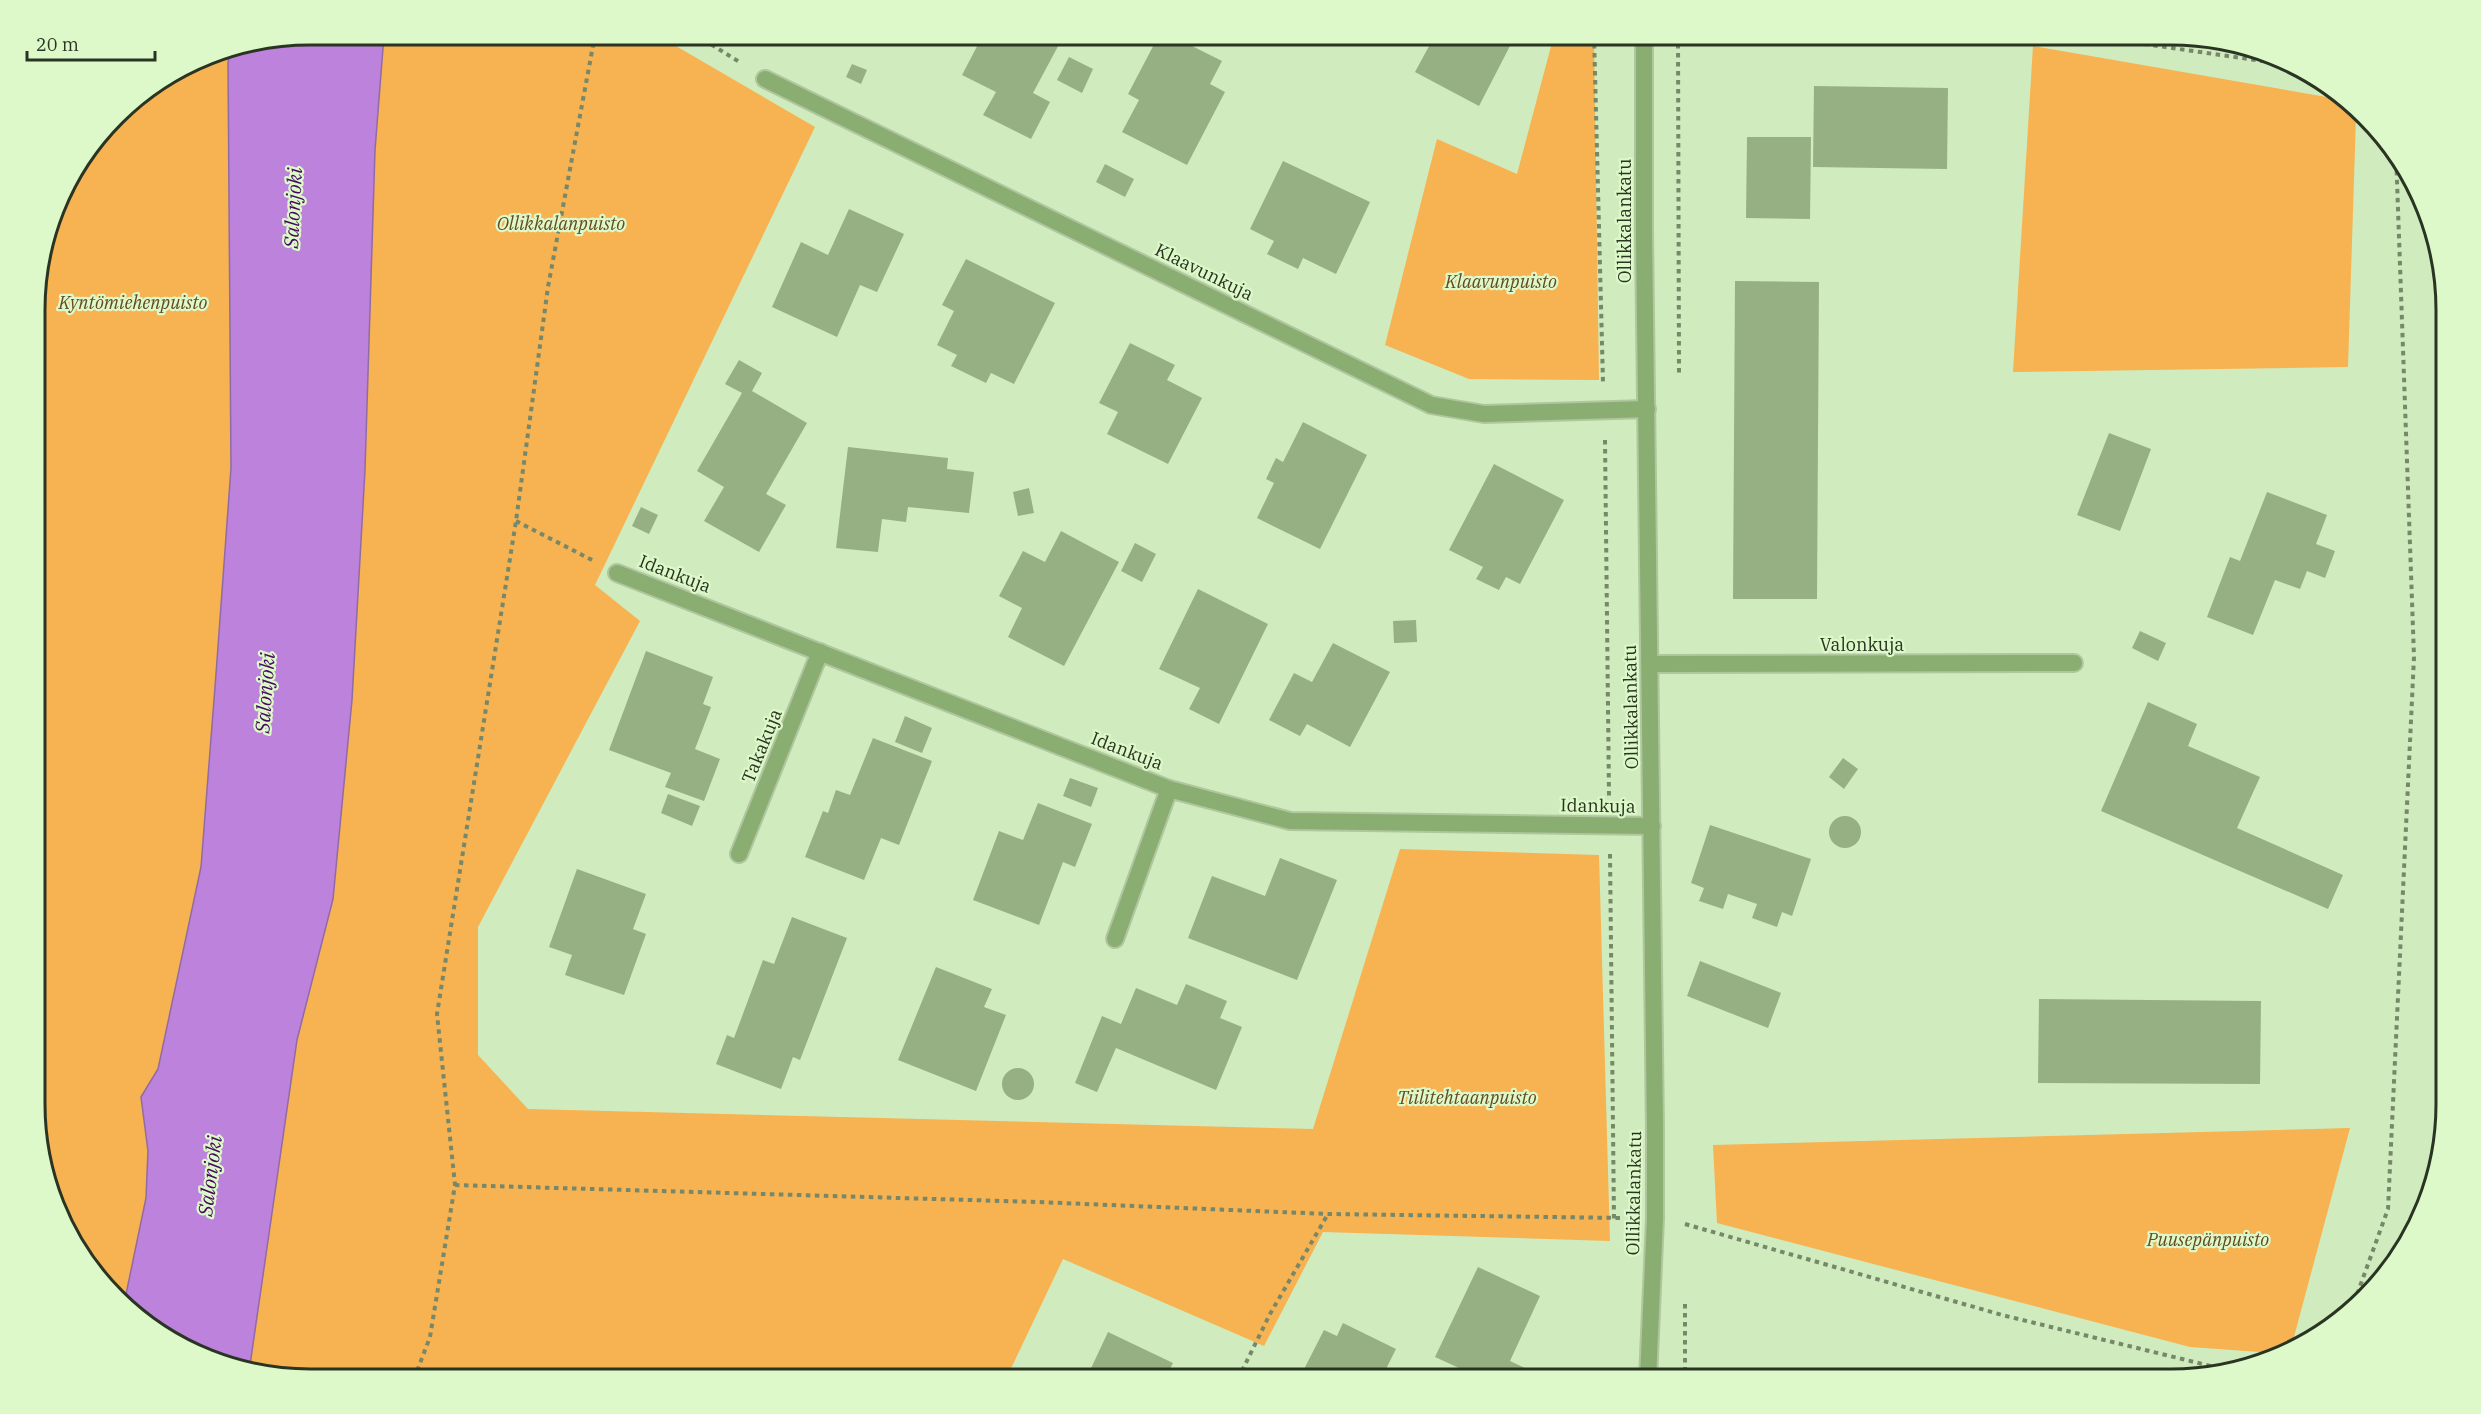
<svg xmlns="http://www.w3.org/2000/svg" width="2481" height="1414" font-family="'IBM Plex Serif',serif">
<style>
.green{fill:#f7b251}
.water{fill:#bd82dc;stroke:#916ba4;stroke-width:1.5}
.building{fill:#96b084}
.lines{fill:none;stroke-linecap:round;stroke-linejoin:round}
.service-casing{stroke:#afc69e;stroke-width:20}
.minor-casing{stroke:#afc69e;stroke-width:20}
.path{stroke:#768869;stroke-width:4;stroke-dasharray:4.5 4.5;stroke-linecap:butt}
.service{stroke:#8aad72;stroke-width:16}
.minor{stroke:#8aad72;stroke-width:16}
.labels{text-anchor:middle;stroke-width:4.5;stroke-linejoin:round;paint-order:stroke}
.street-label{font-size:18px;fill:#2a3422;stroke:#ddf9ca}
.park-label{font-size:18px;font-style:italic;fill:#664921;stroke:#ddf9ca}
.water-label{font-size:20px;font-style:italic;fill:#44095c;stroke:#ddf9ca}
.rim{fill:none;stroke:#2a3422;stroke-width:3}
</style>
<rect width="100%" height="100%" fill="#d0ebbd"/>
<g class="green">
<polygon points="384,35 657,35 815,127 595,585 640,621 478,927 478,1055 528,1109 1313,1129 1400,849 1599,855 1610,1241 1323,1232 1264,1346 1063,1259 1006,1379 309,1379 249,1372 297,1040 333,899 352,700 365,470 375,150"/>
<polygon points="1554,35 1594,35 1599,380 1469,379 1385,345 1437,139 1517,174"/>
<polygon points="2033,46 2338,99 2356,116 2348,367 2013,372"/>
<polygon points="230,50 231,468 216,674 201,867 158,1069 141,1097 148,1151 146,1198 125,1299 81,1257 37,1140 37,274 63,188 128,103 205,55"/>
<polygon points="2350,1128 2291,1348 2274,1353 2190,1347 1717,1223 1713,1145"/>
</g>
<polygon class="water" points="310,35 384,35 375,150 365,470 352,700 333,899 297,1040 249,1372 239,1370 172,1343 125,1299 146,1198 148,1151 141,1097 158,1069 201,867 216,674 231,468 228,63 230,50"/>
<g class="building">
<polygon points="983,35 1064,35 1033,93 1050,102 1031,139 983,115 996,92 962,75"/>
<polygon points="1159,35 1170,35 1222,61 1210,84 1225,92 1187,165 1122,132 1139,100 1128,94"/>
<polygon points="1448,35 1494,35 1511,44 1479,106 1415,72 1434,37 1444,43"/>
<polygon points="1069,57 1093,69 1082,93 1057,80"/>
<polygon points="852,64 867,70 861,84 846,77"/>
<polygon points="1814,86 1948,88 1947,169 1813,167"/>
<polygon points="1747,137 1811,137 1810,219 1746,218"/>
<polygon points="1283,161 1370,202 1336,274 1303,258 1298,269 1267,254 1274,241 1250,229"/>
<polygon points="1105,164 1134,179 1125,197 1096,182"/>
<polygon points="849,209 904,234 877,292 860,285 837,337 772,307 801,242 828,255"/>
<polygon points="966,259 1055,303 1014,384 991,373 986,383 951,366 957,355 937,345 954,311 942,305"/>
<polygon points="1735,281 1819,282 1817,599 1733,599"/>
<polygon points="1130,343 1175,365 1167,380 1202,398 1168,464 1107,434 1118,412 1099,403"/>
<polygon points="739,360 762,373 752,391 807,423 766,494 786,505 759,552 704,521 724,487 697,471 742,393 725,384"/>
<polygon points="1303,422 1367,455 1320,549 1257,518 1274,483 1266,479 1276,458 1283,462"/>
<polygon points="2109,433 2151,449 2120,531 2077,515"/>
<polygon points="848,447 948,458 947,469 974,472 969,513 908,507 906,522 882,519 878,552 836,548"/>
<polygon points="1494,464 1564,500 1520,584 1506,577 1499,590 1476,579 1483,567 1449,550"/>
<polygon points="1029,488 1034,513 1018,516 1013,492"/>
<polygon points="2267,492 2327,515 2316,544 2335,551 2325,578 2307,571 2300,589 2275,580 2253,635 2207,617 2230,557 2240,561"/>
<polygon points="641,507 658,515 649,534 632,526"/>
<polygon points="1061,531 1119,562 1064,666 1008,637 1022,608 999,596 1023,551 1045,562"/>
<polygon points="1135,543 1156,554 1142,582 1121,571"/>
<polygon points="1198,589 1268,624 1219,724 1189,709 1200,688 1159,669"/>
<polygon points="1416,620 1417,642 1394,643 1393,621"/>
<polygon points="2140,631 2166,643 2158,661 2132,648"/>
<polygon points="1333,643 1390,672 1350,747 1307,724 1300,736 1269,720 1294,673 1312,682"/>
<polygon points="646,651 713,677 703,704 711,707 695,749 720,759 704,801 665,787 671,773 609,750"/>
<polygon points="2148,702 2197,724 2188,746 2260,777 2237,828 2343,875 2328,909 2101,811"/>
<polygon points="905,716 932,728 922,753 895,742"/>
<polygon points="873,738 932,761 899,845 881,838 864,880 805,857 823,811 828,813 836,790 850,795"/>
<polygon points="1843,758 1858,769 1844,789 1829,777"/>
<polygon points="1070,778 1098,788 1091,807 1063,796"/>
<polygon points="668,794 700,806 692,826 661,813"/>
<polygon points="1038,803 1092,824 1075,867 1063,862 1039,925 973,900 999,831 1023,840"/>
<circle cx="1845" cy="832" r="16"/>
<polygon points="1710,825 1811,859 1792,916 1782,912 1777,927 1752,918 1757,904 1728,894 1723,909 1699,901 1704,888 1691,883"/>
<polygon points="1280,858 1337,880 1297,980 1188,938 1212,876 1265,896"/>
<polygon points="577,869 646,894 633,929 646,934 624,995 565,975 572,955 549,947"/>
<polygon points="792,917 847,938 800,1060 793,1057 781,1089 716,1064 727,1035 734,1038 763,960 774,964"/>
<polygon points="1700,961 1781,993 1768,1028 1687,996"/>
<polygon points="936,967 992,989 984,1007 1006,1015 976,1091 898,1060"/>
<polygon points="1186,984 1227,1001 1220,1018 1242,1027 1216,1090 1116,1048 1097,1092 1075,1083 1102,1016 1121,1024 1136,988 1177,1005"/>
<polygon points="2039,999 2261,1001 2260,1084 2038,1083"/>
<circle cx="1018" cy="1084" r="16"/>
<polygon points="1478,1267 1540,1296 1510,1361 1544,1377 1544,1379 1483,1379 1435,1357"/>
<polygon points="1343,1323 1396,1349 1381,1379 1299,1379 1324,1330 1337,1336"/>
<polygon points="1108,1332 1173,1363 1165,1379 1086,1379"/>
<polygon points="1782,1373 1801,1378 1801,1379 1780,1379"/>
</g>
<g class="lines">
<defs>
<polyline id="service" points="1115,939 1169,789"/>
<g id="minor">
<polyline points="1644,35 1644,235 1655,1130 1655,1218 1648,1379"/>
<polyline points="765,79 1431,405 1484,414 1647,409"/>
<polyline points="617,573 1169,789 1290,821 1652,826"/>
<polyline points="1650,664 2074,663"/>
<polyline points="739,854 820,652"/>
</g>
</defs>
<use href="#service" class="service-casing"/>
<use href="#minor" class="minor-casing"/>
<g class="path">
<polyline points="696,35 741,63"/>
<polyline points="1594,35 1603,382"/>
<polyline points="1678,35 1679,373"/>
<polyline points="2082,35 2297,66"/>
<polyline points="1605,440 1609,796"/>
<polyline points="516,521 592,560"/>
<polyline points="1610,854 1614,1219"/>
<polyline points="455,1185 1037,1202 1328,1214 1624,1218"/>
<polyline points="1685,1224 2002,1315 2223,1369"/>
<polyline points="1685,1304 1685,1379"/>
<polyline points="2351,1311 2388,1209 2414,657 2396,153"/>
<polyline points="414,1379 430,1337 455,1185 437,1014 516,521 548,287 595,35"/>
<polyline points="1238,1379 1270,1314 1328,1214"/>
</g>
<use href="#service" class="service"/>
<use href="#minor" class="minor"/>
</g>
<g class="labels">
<g class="street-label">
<text transform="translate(1625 221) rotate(-90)" y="6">Ollikkalankatu</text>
<text transform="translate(1204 272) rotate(26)" y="6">Klaavunkuja</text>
<text transform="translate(675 574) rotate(21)" y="6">Idankuja</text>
<text x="1862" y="651">Valonkuja</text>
<text transform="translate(1631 707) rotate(-91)" y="6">Ollikkalankatu</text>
<text transform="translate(762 746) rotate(-68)" y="6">Takakuja</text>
<text transform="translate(1127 751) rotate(21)" y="6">Idankuja</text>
<text transform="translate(1598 806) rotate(1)" y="6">Idankuja</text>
<text transform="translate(1634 1193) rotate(-89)" y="6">Ollikkalankatu</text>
</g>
<g class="park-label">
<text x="561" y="230">Ollikkalanpuisto</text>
<text x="1501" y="288">Klaavunpuisto</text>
<text x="133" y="309">Kyntömiehenpuisto</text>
<text x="1467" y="1104">Tiilitehtaanpuisto</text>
<text x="2208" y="1246">Puusepänpuisto</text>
</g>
<g class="water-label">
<text transform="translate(293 208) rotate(-87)" y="7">Salonjoki</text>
<text transform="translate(265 693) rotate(-86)" y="7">Salonjoki</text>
<text transform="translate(210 1176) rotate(-83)" y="7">Salonjoki</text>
</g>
</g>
<path d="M0 0H2481V1414H0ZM310 45H2171A265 265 0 0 1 2436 310V1104A265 265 0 0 1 2171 1369H310A265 265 0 0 1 45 1104V310A265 265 0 0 1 310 45Z" fill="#ddf9ca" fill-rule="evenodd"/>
<path class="rim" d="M310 45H2171A265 265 0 0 1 2436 310V1104A265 265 0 0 1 2171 1369H310A265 265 0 0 1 45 1104V310A265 265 0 0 1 310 45Z"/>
<path d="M27 51v9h128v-9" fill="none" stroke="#2a3422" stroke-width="3"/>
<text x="36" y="51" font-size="18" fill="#2a3422" stroke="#ddf9ca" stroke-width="4.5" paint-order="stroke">20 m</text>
</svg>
